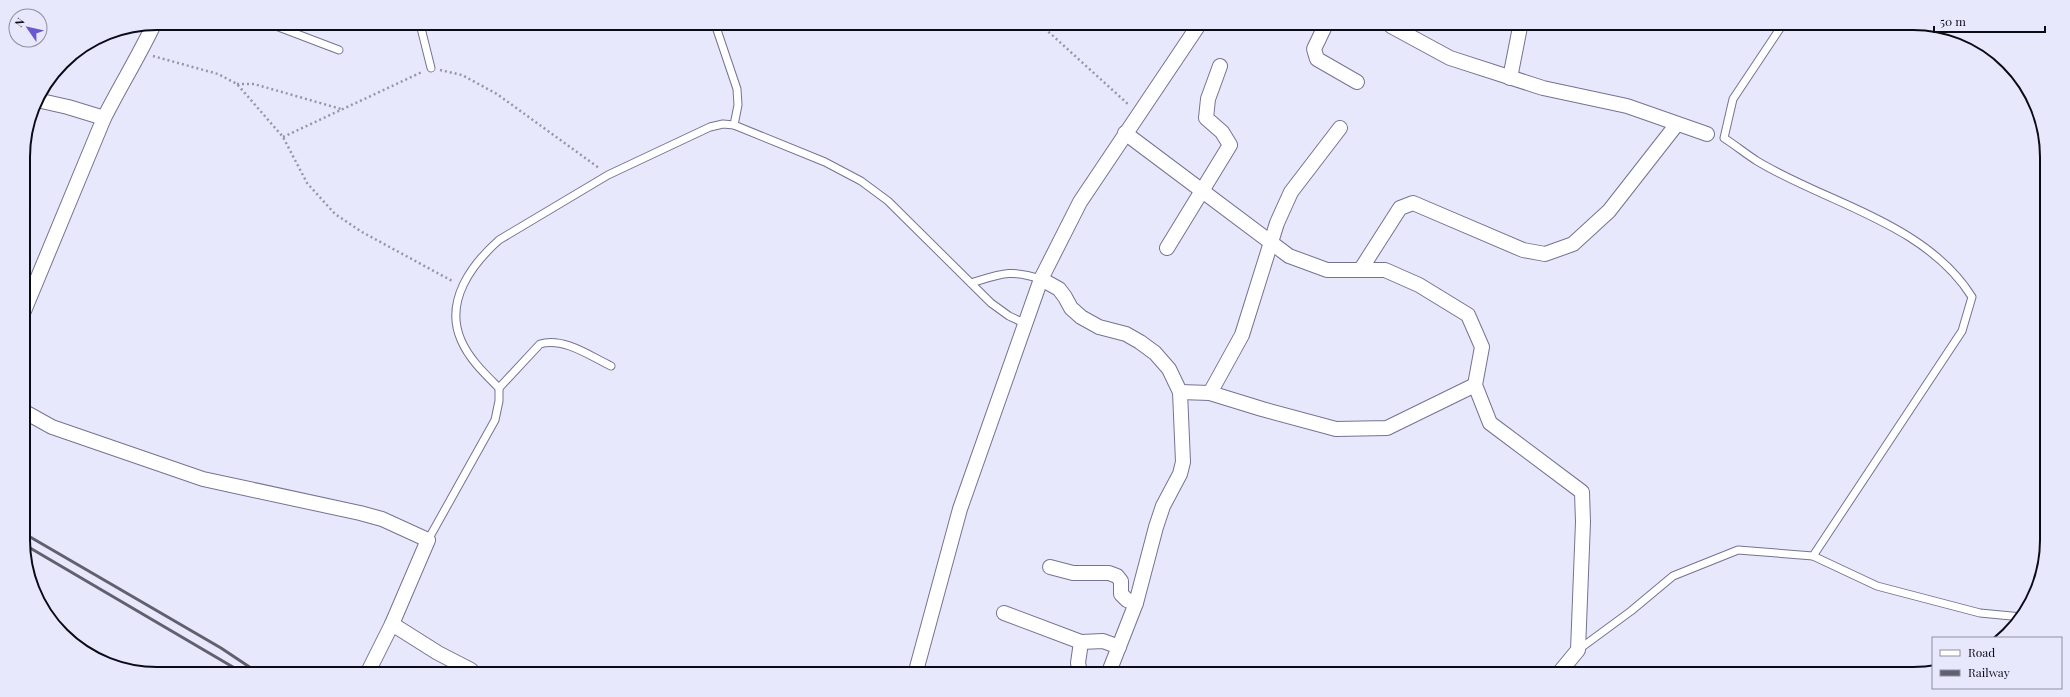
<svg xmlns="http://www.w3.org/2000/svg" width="2070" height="697" font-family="'Playfair Display',serif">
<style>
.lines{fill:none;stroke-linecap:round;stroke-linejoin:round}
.service-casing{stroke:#747392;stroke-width:9}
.minor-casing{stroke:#747392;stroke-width:16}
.path{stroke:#9696a7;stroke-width:2.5;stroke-dasharray:2 3;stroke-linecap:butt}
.service{stroke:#fff;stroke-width:7}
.minor{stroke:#fff;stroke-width:14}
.rail{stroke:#60606e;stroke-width:3}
.rim{fill:none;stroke:#0b0b16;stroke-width:2}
</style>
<rect width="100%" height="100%" fill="#e8e8fd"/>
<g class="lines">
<defs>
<g id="service">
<polyline points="268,23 339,50"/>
<polyline points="420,24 431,68"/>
<polyline points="715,24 737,89 738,105 734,125"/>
<path d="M 1781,27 L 1733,99 L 1724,138 C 1735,145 1746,154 1757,161 C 1826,203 1926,223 1972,297 L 1962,331 L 1813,556"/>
<path d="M 971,283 C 1001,274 1010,269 1041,279"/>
<path d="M 499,388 L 540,344 C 564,337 590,356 611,366"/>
<path d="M 428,540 L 495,420 L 499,401 L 499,388 C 485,374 469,359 461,340 C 444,301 472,264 499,240 L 608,175 L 710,127 L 723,124 L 734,125 L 825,162 L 861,181 L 888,201 L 991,303 L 1009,316 L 1024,323"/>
<polyline points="1578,650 1631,611 1673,576 1738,550 1813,556 1877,586 1980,613 2022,617"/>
</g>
<g id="minor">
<polyline points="1325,26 1314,49 1317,59 1357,82"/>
<polyline points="1391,26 1450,58 1543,88 1627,106 1707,134"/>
<polyline points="1510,78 1520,27"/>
<polyline points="37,100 68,107 104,118"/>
<polyline points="1125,133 1289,256 1327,270 1385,270 1419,285 1468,315 1482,347 1475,385 1490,423 1582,492 1583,522 1578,650 1559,673"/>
<polyline points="1167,248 1230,145 1222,132 1206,118 1208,99 1220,66"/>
<polyline points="1361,269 1400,208 1413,203 1523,250 1545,254 1573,244 1609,211 1677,124"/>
<polyline points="1041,279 1059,289 1065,297 1071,308 1081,317 1099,327 1126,334 1140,342 1155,353 1169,369 1180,392 1183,462 1180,474 1163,506 1156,527 1136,603 1109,672"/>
<path d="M 24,311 L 104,118 C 120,86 139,56 154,24"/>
<polyline points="1180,392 1210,393 1262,409 1336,429 1387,428 1475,385"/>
<polyline points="1210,393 1242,335 1277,223 1291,192 1340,128"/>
<polyline points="25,412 52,427 203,479 360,513 382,519 428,540 392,624 438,653 471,670"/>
<polyline points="1050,567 1073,573 1109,573 1117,576 1121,581 1121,594 1127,600 1136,603"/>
<polyline points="1004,613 1081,642 1103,641 1119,647"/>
<polyline points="369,670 392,624"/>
<polyline points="916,671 960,509 1041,279 1080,202 1198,26"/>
<polyline points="1080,672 1078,663 1081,642"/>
</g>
</defs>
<use href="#service" class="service-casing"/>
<use href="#minor" class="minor-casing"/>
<g class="path">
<polyline points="1041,25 1129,105"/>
<polyline points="153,56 218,74 237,84 283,137 307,183 335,214 362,232 454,282"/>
<polyline points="440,70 462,75 497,94 599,168"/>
<polyline points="237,84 254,84 341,109"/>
<polyline points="283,137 422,72"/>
</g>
<use href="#service" class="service"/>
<use href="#minor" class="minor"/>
<g class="rail">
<polyline points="25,534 221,648 254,670"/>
<polyline points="25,545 238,670"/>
</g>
</g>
<path d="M0 0H2070V697H0ZM157 30H1913A127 127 0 0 1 2040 157V540A127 127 0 0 1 1913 667H157A127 127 0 0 1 30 540V157A127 127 0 0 1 157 30Z" fill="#e8e8fd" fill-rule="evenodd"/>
<path class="rim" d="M157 30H1913A127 127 0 0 1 2040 157V540A127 127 0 0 1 1913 667H157A127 127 0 0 1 30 540V157A127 127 0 0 1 157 30Z"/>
<rect x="1932" y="637" width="130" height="52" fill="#e8e8fd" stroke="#9090a1"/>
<rect x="1940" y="650" width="20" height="6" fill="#ffffff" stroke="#9090a1"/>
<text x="1968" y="657" font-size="12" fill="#0b0b16">Road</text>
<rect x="1940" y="670" width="20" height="6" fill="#60606e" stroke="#9090a1"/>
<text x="1968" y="677" font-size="12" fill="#0b0b16">Railway</text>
<g transform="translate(28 28) rotate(304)"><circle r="19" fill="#e8e8fd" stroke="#9090a1"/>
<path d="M0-3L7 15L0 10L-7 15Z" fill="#6a58d1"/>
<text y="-6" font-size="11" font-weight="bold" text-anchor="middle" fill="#0b0b16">N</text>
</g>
<path d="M1934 26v6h111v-6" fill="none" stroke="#0b0b16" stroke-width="2"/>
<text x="1940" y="26" font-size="12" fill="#0b0b16" stroke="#e8e8fd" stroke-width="3" paint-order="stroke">50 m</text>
</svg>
